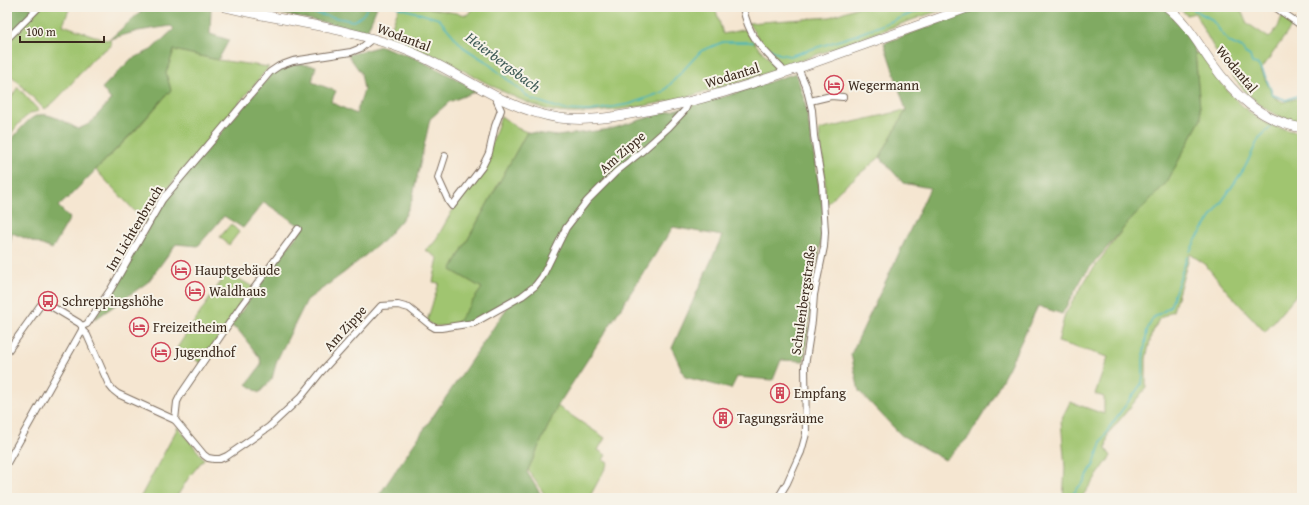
<svg xmlns="http://www.w3.org/2000/svg" width="1309" height="505" font-family="'Gentium Book Plus',serif">
<style>
.green{fill:#a0c570;stroke:#6e7847}
.forest{fill:#80aa62;stroke:#5e6a40}
.lines{fill:none;stroke-linecap:round;stroke-linejoin:round}
.stream{stroke:#46b5c0;stroke-width:1.5}
.minor-casing{stroke:#7c6c5d;stroke-width:8}
.secondary-casing{stroke:#7c6c5d;stroke-width:10}
.minor{stroke:#fff;stroke-width:6}
.secondary{stroke:#fff;stroke-width:9}
.labels{text-anchor:middle;stroke-width:4;stroke-linejoin:round;paint-order:stroke}
.street-label{font-size:14px;fill:#3b2a1e;stroke:#f7f3e8}
.poi-label{font-size:14px;fill:#3b2a1e;stroke:#f7f3e8;text-anchor:start}
.water-label{font-size:15px;font-style:italic;fill:#3f5b57;stroke:#f7f3e8}
</style>
<rect width="100%" height="100%" fill="#f7f3e8"/>
<filter id="ink" filterUnits="userSpaceOnUse"><feTurbulence type="fractalNoise" baseFrequency=".025" numOctaves="2"/><feDisplacementMap in="SourceGraphic" scale="8" xChannelSelector="R" yChannelSelector="G"/><feConvolveMatrix kernelMatrix="1 2 1 2 8 2 1 2 1" color-interpolation-filters="sRGB"/></filter>
<filter id="wash" filterUnits="userSpaceOnUse"><feTurbulence type="fractalNoise" baseFrequency=".012" numOctaves="4" result="noise"/><feDisplacementMap in="SourceGraphic" scale="16" xChannelSelector="R" yChannelSelector="G"/><feGaussianBlur stdDeviation="0.9" result="paint"/><feColorMatrix in="noise" values="0 0 0 0 0 0 0 0 0 0 0 0 0 0 0 0 0 1.4 0 .05"/><feComposite in="paint" operator="in"/></filter>
<g filter="url(#wash)">
<rect width="100%" height="100%" fill="#f5e6d1"/>
<g class="green">
<path d="M 40,7 L 70,7 L 63,25 L 106,40 L 110,39 L 111,46 C 106,49 100,53 95,57 C 84,67 55,106 44,109 L 16,80 L 7,72 L 7,41 Z"/>
<path d="M 400,7 L 423,7 L 467,15 L 474,7 L 518,7 L 523,8 L 539,7 L 715,7 L 723,34 L 746,29 L 757,46 L 777,67 L 776,70 C 720,88 664,106 605,111 C 585,113 565,115 545,109 C 505,96 471,73 433,55 C 419,48 403,43 388,37 L 397,12 Z"/>
<polygon points="858,7 952,7 920,17 783,67 768,52 748,23 830,17"/>
<path d="M 1177,7 L 1239,7 L 1247,23 L 1269,38 L 1278,27 L 1282,16 L 1294,23 L 1261,70 L 1274,97 L 1283,102 L 1302,97 L 1302,122 C 1296,121 1290,120 1284,118 C 1241,102 1215,51 1195,13 L 1187,15 Z"/>
<polygon points="174,50 218,60 269,67 159,199 146,223 96,170 136,130 171,90 166,73"/>
<path d="M 1195,53 L 1200,53 C 1217,77 1233,102 1258,118 C 1270,127 1288,130 1302,133 L 1302,288 L 1265,332 L 1225,289 L 1205,264 L 1190,254 L 1173,311 L 1159,319 L 1151,336 L 1146,359 L 1146,388 L 1108,434 L 1106,449 L 1111,456 L 1081,498 L 1063,498 L 1065,468 L 1061,420 L 1070,402 L 1104,414 L 1104,397 L 1095,394 L 1108,357 L 1058,342 L 1065,314 L 1088,276 L 1126,225 L 1167,182 L 1201,119 Z"/>
<path d="M 18,87 L 39,111 C 24,113 16,128 7,139 L 7,103 Z"/>
<polygon points="906,110 880,157 840,190 825,206 825,180 819,130"/>
<polygon points="501,116 517,128 527,132 451,270 482,288 455,326 433,326 427,321 439,283 433,282 438,258 425,250 434,243 455,206 484,167"/>
<polygon points="231,224 239,232 229,245 220,237"/>
<polygon points="227,272 253,287 201,363 177,348"/>
<polygon points="557,406 605,438 598,450 606,455 603,460 608,463 589,498 547,498 528,470"/>
<polygon points="178,427 204,459 189,477 176,498 140,498"/>
</g>
<g class="forest">
<polygon points="7,7 37,7 7,37"/>
<path d="M 146,7 L 211,8 L 210,34 L 229,40 L 218,60 L 174,50 L 166,73 L 171,90 L 135,130 L 69,197 L 58,206 L 70,218 L 52,249 L 12,233 L 7,256 L 7,145 C 36,110 37,106 78,129 L 89,124 L 111,100 L 102,88 L 131,59 L 151,50 L 174,29 L 171,26 L 138,31 L 110,39 Z"/>
<polygon points="246,7 377,7 367,31"/>
<polygon points="984,7 1164,7 1194,41 1201,119 1167,182 1127,224 1084,275 1062,314 1038,306 1009,367 987,408 968,438 945,460 901,435 859,391 851,354 930,188 903,183 880,157 906,110 884,43"/>
<polygon points="381,46 415,58 455,78 477,91 449,102 430,119 412,200 405,216 384,240 345,272 307,300 277,360 272,379 259,393 247,384 261,365 260,358 239,331 231,326 279,258 303,228 264,202 243,228 224,216 198,246 176,244 148,282 94,320 164,201 236,115 275,70 299,64 316,66 312,82 336,91 331,102 356,114 364,90 361,73 348,55"/>
<polygon points="796,73 805,103 823,209 823,232 815,275 804,361 781,360 773,380 737,377 731,389 685,377 672,348 722,236 673,227 557,407 527,472 543,498 377,498 511,302 473,322 455,326 482,288 451,270 527,132 557,136 611,129 663,113 730,95"/>
</g>
<g class="lines">
<g class="stream">
<polyline points="278,7 292,9 293,7"/>
<polyline points="397,7 439,19 463,47 485,61 531,99 565,110 590,111 630,104 663,92 701,51 723,42 753,42"/>
<polyline points="1189,7 1211,19 1229,42 1242,48 1245,53 1250,56 1252,63 1257,64 1263,71 1273,95 1286,100 1302,94"/>
<path d="M 297,10 L 353,21 C 361,18 364,14 368,7"/>
<polyline points="766,47 779,54 790,56 856,35 928,7"/>
<polyline points="1190,251 1197,238 1244,169 1259,138 1271,127"/>
<polyline points="1069,498 1084,481 1094,464 1101,442 1111,425 1142,383 1143,374 1143,359 1147,330 1153,318 1170,307 1187,257"/>
</g>
</g>
</g>
<g filter="url(#ink)">
<g class="lines">
<defs>
<g id="minor">
<path d="M 743,7 C 748,36 762,49 782,69 L 784,73"/>
<polyline points="1275,7 1302,26"/>
<polyline points="7,39 39,7"/>
<polyline points="810,101 831,96 843,97"/>
<polyline points="445,156 438,178 449,202 452,206 482,167 489,153 495,126 501,110 495,97"/>
<polyline points="82,326 87,324 111,289 162,200 270,72 279,66 293,61 351,52 361,48 372,39"/>
<polyline points="82,330 87,335 109,385 113,390 118,394 175,420 204,455 208,458 214,459 220,459 227,456 269,427 301,397 321,372 381,306 398,305 409,308 430,325 435,328 441,328 474,323 522,296 535,286 542,277 566,228 587,201 616,172 641,152 669,127 685,110 688,103"/>
<polyline points="7,352 42,303 49,305 79,323 82,326"/>
<polyline points="175,420 177,402 181,394 241,306 298,229"/>
<polyline points="7,463 82,330 82,326"/>
<polyline points="778,498 787,483 795,465 801,452 806,434 805,366 812,321 814,295 824,247 825,232 822,184 814,136 812,110 806,86 798,68"/>
</g>
<g id="secondary">
<path d="M 225,7 C 283,21 345,27 401,48 C 456,68 500,109 559,118 C 586,122 614,117 641,112 C 698,102 752,84 807,65 C 861,46 916,26 970,7"/>
<path d="M 1167,7 C 1186,22 1197,42 1211,62 C 1235,96 1260,120 1302,128"/>
</g>
</defs>
<use href="#minor" class="minor-casing"/>
<use href="#secondary" class="secondary-casing"/>
<use href="#minor" class="minor"/>
<use href="#secondary" class="secondary"/>
</g>
</g>
<defs>
<symbol id="hotel-ring" viewBox="-11 -11 22 22"><circle r="9.5" fill="#f7f3e8" stroke="#d1495b" stroke-width="1.5"/><path d="M-6-4.5h1.5V1H6V5H4.5V3h-9V5H-6ZM-4 0a1.8 1.8 0 1 1 3.6 0ZM.5 0V-2.5h3Q6-2.5 6 0Z" fill="#d1495b"/></symbol>
<symbol id="bus-ring" viewBox="-11 -11 22 22"><circle r="9.5" fill="#f7f3e8" stroke="#d1495b" stroke-width="1.5"/><path d="M-5-6H5V4H4V6H2V4H-2V6H-4V4H-5ZM-3.5-4V0h7V-4ZM-3.5 1.2v1.5H-2V1.2ZM2 1.2v1.5H3.5V1.2Z" fill="#d1495b"/></symbol>
<symbol id="building-ring" viewBox="-11 -11 22 22"><circle r="9.5" fill="#f7f3e8" stroke="#d1495b" stroke-width="1.5"/><path d="M-4-6H4V6H1V3H-1V6H-4ZM-2.5-4.3h1.7v1.8h-1.7ZM.8-4.3h1.7v1.8H.8ZM-2.5-1h1.7V.8h-1.7ZM.8-1h1.7V.8H.8Z" fill="#d1495b"/></symbol>
</defs>
<g fill-rule="evenodd">
<use href="#hotel-ring" x="823" y="74" width="22" height="22"/>
<use href="#hotel-ring" x="170" y="259" width="22" height="22"/>
<use href="#hotel-ring" x="184" y="280" width="22" height="22"/>
<use href="#bus-ring" x="37" y="290" width="22" height="22"/>
<use href="#hotel-ring" x="128" y="316" width="22" height="22"/>
<use href="#hotel-ring" x="150" y="341" width="22" height="22"/>
<use href="#building-ring" x="769" y="382" width="22" height="22"/>
<use href="#building-ring" x="712" y="407" width="22" height="22"/>
</g>
<g class="labels">
<g class="street-label">
<text transform="translate(404 37) rotate(21)" y="5">Wodantal</text>
<text transform="translate(1237 69) rotate(50)" y="5">Wodantal</text>
<text transform="translate(732 75) rotate(-17)" y="5">Wodantal</text>
<text transform="translate(622 152) rotate(-41)" y="5">Am Zippe</text>
<text transform="translate(134 228) rotate(-59)" y="5">Im Lichtenbruch</text>
<text transform="translate(803 300) rotate(-82)" y="5">Schulenbergstraße</text>
<text transform="translate(345 328) rotate(-48)" y="5">Am Zippe</text>
</g>
<g class="poi-label">
<text x="848" y="90">Wegermann</text>
<text x="195" y="275">Hauptgebäude</text>
<text x="209" y="296">Waldhaus</text>
<text x="62" y="306">Schreppingshöhe</text>
<text x="153" y="332">Freizeitheim</text>
<text x="175" y="357">Jugendhof</text>
<text x="794" y="398">Empfang</text>
<text x="737" y="423">Tagungsräume</text>
</g>
<g class="water-label">
<text transform="translate(503 62) rotate(37)" y="5">Heierbergsbach</text>
</g>
</g>
<rect width="1309" height="505" fill="none" stroke="#f7f3e8" stroke-width="24"/>
<path d="M20 36v6h84v-6" fill="none" stroke="#3b2a1e" stroke-width="2"/>
<text x="26" y="36" font-size="12" fill="#3b2a1e" stroke="#f7f3e8" stroke-width="3" paint-order="stroke">100 m</text>
</svg>
